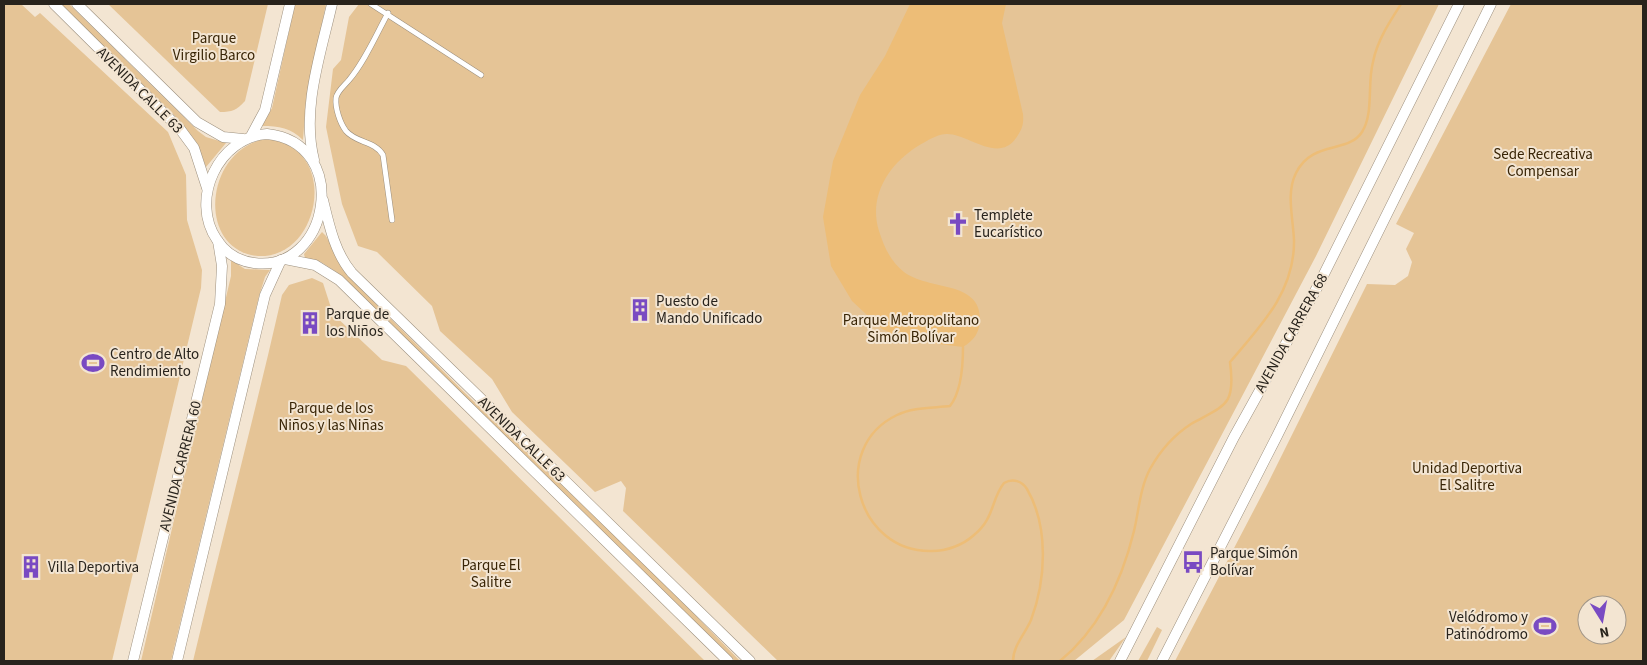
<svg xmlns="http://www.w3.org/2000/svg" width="1647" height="665" font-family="'Source Sans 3',sans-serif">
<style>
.green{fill:#e5c496;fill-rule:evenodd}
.water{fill:#edbd77}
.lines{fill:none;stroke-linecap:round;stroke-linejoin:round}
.stream{stroke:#edbd77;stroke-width:2.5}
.pedestrian-casing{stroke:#9d907e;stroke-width:6}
.secondary-casing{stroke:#9d907e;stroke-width:11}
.primary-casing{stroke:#9d907e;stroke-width:11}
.pedestrian{stroke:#fff;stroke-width:5}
.secondary{stroke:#fff;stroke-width:10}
.primary{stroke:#fff;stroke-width:10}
.labels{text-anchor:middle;stroke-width:4;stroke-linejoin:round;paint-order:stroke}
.park-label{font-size:15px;fill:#392506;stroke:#f3e5d2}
.street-label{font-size:15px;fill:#28231c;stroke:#f3e5d2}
.poi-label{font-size:15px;fill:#28231c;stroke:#f3e5d2;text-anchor:start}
</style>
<rect width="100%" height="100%" fill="#f3e5d2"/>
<g class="green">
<polygon points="4,4 21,4 35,17 40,13 168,132 186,175 187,220 202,270 201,288 112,661 4,661"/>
<polygon points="60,4 69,4 198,131 206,137 226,143 206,167 197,143 175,116"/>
<path d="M 108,4 L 268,4 L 245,101 C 237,110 232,112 220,112 Z"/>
<path d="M 295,4 L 326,4 L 306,100 L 303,140 C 291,128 279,126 262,126 L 272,108 Z"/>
<polygon points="359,4 1439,4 1316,256 1124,620 1074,661 778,661 623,511 626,488 621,481 595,492 512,412 492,379 440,331 432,306 377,252 358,246 342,204 326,127 333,69 341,60 349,17"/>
<path d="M 1511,4 L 1643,4 L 1643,661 L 1175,661 L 1267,485 L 1367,284 L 1395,285 L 1408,276 L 1412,262 L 1406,249 L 1414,233 L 1396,224 ZM 1587,605 L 1617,605 L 1617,635 L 1587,635 Z"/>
<path d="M 265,139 C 345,145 319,269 251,255 C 197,243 206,150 265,139 Z"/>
<polygon points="322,232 326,236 347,275 465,393 660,579 740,661 735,661 338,273 321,262 305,258 304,254"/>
<polygon points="231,260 245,269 270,270 265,277 259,296 171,661 141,661 231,276"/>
<path d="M 312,278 L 323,283 L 333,314 L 382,360 L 406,366 L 705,661 L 193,661 C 222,539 254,418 282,295 L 289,285 Z"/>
<polygon points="1157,627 1162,630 1147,661 1138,661"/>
<polygon points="1126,637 1109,661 1092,661"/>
</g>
<path class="water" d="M 910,4 L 1006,4 L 1002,23 L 1023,114 C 1024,124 1022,130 1016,138 C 998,164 967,133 946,134 C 935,135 927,141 918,146 C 889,164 868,196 879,231 C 884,247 891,262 904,272 C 929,291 981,280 980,320 C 979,334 974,340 963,347 L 906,340 L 882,329 L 852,301 L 831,266 L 823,217 L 833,161 L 860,95 L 885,56 Z"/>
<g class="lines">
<g class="stream">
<path d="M 963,347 C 963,365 961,392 950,406 C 933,408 913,407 897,415 C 828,448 857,553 932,551 C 947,551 963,545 974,535 C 995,518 991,499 1004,483 C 1013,478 1022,481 1027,489 C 1049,527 1046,580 1031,620 C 1025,634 1013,646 1013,661"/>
<path d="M 1060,661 C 1099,629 1122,580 1134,531 C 1139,510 1140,488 1150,469 C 1160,451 1174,435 1191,424 C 1225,405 1236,406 1230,362 C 1261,326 1295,291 1294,240 C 1293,217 1286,193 1296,173 C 1312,140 1348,154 1362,132 C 1374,113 1367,84 1373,62 C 1377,41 1390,21 1401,4"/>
</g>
<defs>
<g id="pedestrian">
<polyline points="371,4 481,75"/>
<path d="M 388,13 C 376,35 365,61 349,80 C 345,85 337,91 336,98 C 335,108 340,123 346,131 C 356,143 375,141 383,155 L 392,220"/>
</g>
<g id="secondary">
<polyline points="54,4 180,129 194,148 207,188"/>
<polyline points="77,4 197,122 223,137 243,139"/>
<path d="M 267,134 C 352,143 330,273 254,263 C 238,261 225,252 217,240 C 189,199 219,137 267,134 Z"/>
<polyline points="251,136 265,110 290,4"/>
<path d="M 314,160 C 301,109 321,53 332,4"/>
<path d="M 323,200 C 329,225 335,253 352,273 L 750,661"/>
<polyline points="285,259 315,265 339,280 728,661"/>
<polyline points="133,661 220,304 222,266 218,241"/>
<polyline points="177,661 265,295 281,260"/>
</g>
<g id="primary">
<polyline points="1120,661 1234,437 1319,284 1459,4"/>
<polyline points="1162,661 1277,436 1491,4"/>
</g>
</defs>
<use href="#pedestrian" class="pedestrian-casing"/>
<use href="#secondary" class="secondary-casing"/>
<use href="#primary" class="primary-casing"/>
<use href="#pedestrian" class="pedestrian"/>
<use href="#secondary" class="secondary"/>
<use href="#primary" class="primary"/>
</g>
<defs>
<symbol id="church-bare" viewBox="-9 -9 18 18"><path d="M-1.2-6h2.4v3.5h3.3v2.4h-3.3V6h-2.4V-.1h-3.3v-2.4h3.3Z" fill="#794ac2" stroke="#f3e5d2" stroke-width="2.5" paint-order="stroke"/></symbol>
<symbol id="building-bare" viewBox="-9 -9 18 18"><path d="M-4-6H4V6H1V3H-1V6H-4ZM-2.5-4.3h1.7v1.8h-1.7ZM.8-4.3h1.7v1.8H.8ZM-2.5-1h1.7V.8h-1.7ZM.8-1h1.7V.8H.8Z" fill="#794ac2" stroke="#f3e5d2" stroke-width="2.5" paint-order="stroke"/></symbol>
<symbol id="stadium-bare" viewBox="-9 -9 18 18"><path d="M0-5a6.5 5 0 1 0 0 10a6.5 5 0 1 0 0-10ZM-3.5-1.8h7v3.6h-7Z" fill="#794ac2" stroke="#f3e5d2" stroke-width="2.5" paint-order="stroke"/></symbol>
<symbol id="bus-bare" viewBox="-9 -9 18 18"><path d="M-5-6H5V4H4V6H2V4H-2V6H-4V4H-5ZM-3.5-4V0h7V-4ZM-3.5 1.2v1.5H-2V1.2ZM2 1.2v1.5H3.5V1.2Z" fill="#794ac2" stroke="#f3e5d2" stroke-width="2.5" paint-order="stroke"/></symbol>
</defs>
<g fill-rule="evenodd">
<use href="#church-bare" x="942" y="208" width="32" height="32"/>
<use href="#building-bare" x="624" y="294" width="32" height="32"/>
<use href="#building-bare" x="294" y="307" width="32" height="32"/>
<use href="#stadium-bare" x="77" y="347" width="32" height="32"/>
<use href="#bus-bare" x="1177" y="546" width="32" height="32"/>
<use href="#building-bare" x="15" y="551" width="32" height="32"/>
<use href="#stadium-bare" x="1529" y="610" width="32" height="32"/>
</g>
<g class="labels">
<g class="park-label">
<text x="214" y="43">Parque<tspan x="214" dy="17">Virgilio Barco</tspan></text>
<text x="1543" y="159">Sede Recreativa<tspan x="1543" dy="17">Compensar</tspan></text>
<text x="911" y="325">Parque Metropolitano<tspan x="911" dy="17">Simón Bolívar</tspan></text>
<text x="331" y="413">Parque de los<tspan x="331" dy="17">Niños y las Niñas</tspan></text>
<text x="1467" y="473">Unidad Deportiva<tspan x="1467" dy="17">El Salitre</tspan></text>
<text x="491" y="570">Parque El<tspan x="491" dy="17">Salitre</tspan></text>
</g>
<g class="street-label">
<text transform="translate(140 90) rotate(45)" y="5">AVENIDA CALLE 63</text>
<text transform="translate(1291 333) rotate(-61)" y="5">AVENIDA CARRERA 68</text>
<text transform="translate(522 439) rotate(44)" y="5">AVENIDA CALLE 63</text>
<text transform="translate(180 466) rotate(-76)" y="5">AVENIDA CARRERA 60</text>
</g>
<g class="poi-label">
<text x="974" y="220">Templete<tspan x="974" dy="17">Eucarístico</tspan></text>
<text x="656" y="306">Puesto de<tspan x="656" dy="17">Mando Unificado</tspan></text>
<text x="326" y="319">Parque de<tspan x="326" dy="17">los Niños</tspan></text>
<text x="110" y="359">Centro de Alto<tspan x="110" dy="17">Rendimiento</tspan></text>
<text x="1210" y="558">Parque Simón<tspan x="1210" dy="17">Bolívar</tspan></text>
<text x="48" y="572">Villa Deportiva</text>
<text x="1528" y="622" text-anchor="end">Velódromo y<tspan x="1528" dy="17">Patinódromo</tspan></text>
</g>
</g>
<rect width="1647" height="665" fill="none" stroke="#28231c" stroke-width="10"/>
<g transform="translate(1602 620) rotate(169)"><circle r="24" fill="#f3e5d2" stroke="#a29789"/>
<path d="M0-4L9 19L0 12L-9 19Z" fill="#794ac2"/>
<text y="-8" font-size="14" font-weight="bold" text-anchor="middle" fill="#28231c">N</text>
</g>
</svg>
